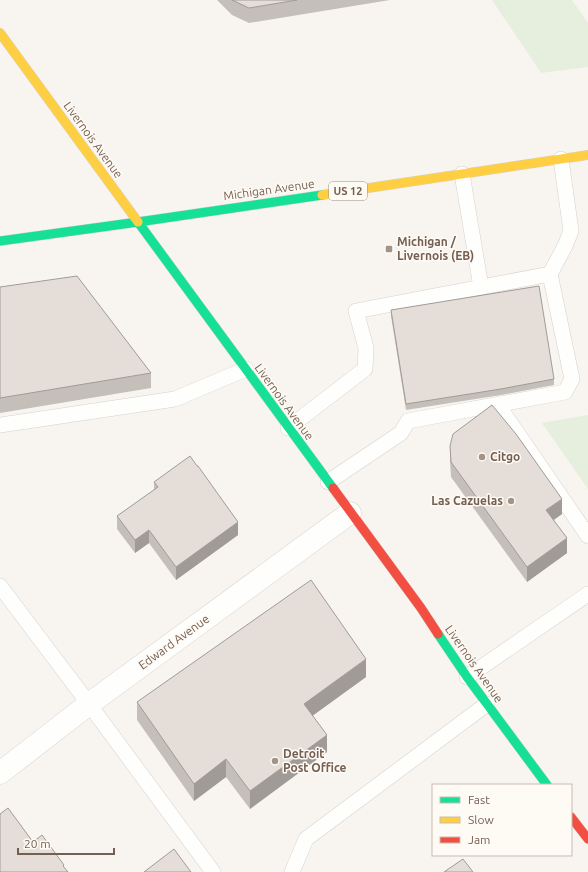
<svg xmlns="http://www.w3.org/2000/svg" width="588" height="872" font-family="Ubuntu,sans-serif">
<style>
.green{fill:#e6eedd}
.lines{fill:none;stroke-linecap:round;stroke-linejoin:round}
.lane-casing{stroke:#d6d1cc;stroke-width:16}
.street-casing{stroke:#d6d1cc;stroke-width:23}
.fast-casing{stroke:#d8d2cd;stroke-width:10}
.slow-casing{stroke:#d8d2cd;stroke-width:10}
.jam-casing{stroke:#d8d2cd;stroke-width:10}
.lane{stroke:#fefefd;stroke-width:15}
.street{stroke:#fefefd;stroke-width:22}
.fast{stroke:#16e098;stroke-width:9}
.slow{stroke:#ffcf43;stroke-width:9}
.jam{stroke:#f24e42;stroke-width:9}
.wall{fill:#c5bfba}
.shaded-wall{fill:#a09b97}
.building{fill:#e5ded8;stroke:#a09b97}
.poi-dot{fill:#a3948a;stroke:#fefaf4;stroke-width:1.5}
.labels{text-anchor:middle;stroke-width:3;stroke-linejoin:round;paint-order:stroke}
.shield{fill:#fefaf4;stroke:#9e8e83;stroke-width:1}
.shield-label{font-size:11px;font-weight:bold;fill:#755f52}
.street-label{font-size:12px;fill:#755f52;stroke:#fefaf4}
.poi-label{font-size:12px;font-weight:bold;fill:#755f52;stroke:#fefaf4;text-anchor:start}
</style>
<rect width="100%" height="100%" fill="#f8f5f1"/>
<g class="green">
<polygon points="492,0 572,0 588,23 588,67 541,73"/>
<polygon points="588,415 588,489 542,423"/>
</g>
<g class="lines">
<defs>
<g id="lane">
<polyline points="462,174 481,287"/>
<polyline points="498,405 588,536"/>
<polyline points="0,425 175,399 246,369"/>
<polyline points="288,428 365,369 366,348 356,311 550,274 565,246 571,231 561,159"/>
<polyline points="328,482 401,433 408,421 565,392 572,379 550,274"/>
<polyline points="0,586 89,704 213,872"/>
<polyline points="467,677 588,594"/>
<polyline points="292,872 306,839 487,704"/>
</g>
<polyline id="street" points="0,773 89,704 350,513"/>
<g id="fast">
<polyline points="138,222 333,488"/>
<polyline points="0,241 138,222 322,195"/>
<polyline points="438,634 467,677 547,785"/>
</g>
<g id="slow">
<polyline points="0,33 138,222"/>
<polyline points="322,195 588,155"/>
</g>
<g id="jam">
<polyline points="333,488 421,608 438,634"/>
<polyline points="571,817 588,839"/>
</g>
</defs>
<use href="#lane" class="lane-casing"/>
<use href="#street" class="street-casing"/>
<use href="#fast" class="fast-casing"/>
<use href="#slow" class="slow-casing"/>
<use href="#jam" class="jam-casing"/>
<use href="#lane" class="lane"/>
<use href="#street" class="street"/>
<use href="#fast" class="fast"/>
<use href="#slow" class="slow"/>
<use href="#jam" class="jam"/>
</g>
<g class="wall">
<polygon points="217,0 390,0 249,23 232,15"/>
<polygon points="0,287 151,373 151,388 0,413"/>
<polygon points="391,310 554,379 554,385 501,395 406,410 391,316"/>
<polygon points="450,446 562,514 554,520 567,553 527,582 451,477 450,461"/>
<polygon points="154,482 238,535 176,580 149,543 135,553 117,529 117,516 154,490"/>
<polygon points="366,677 313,715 327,752 250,809 226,777 194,801 137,720 137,702"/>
</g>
<g class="shaded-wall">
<polygon points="562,499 562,514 546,525 546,510"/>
<polygon points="238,522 238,535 176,580 176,567"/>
<polygon points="149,530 149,543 135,553 135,540"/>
<polygon points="567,538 567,553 527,582 527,567"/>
<polygon points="366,659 366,677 304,722 304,704"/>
<polygon points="327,735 327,752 250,809 250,791"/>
<polygon points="226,759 226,777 194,801 194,784"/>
</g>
<g class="building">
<polygon points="232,0 297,0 249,8"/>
<polygon points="77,276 151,373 0,398 0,287"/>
<polygon points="539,286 554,379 501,389 406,404 391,310"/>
<polygon points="492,405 516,434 562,499 546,510 567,538 527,567 451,462 450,446 453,434"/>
<polygon points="190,456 197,466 198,466 238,522 176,567 149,530 135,540 117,516 158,487 154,482"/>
<polygon points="311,580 366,659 304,704 327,735 250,791 226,759 194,784 137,702"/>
<polygon points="8,808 33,842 42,835 64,865 63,866 68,872 0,872 0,814"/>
<polygon points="174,849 191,872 144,872"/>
<polygon points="463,859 473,872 444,872"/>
</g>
<g class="poi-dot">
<rect x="385" y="245" width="8" height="8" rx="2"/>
<circle cx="482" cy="457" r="4"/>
<circle cx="511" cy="501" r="4"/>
<circle cx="275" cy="761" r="4"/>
</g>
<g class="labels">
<rect class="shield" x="329" y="182" width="38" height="18" rx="3"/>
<g class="shield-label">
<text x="348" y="195">US 12</text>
</g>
<g class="street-label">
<text transform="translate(93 140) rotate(54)" y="4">Livernois Avenue</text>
<text transform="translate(269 190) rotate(-8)" y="4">Michigan Avenue</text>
<text transform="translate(284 402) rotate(54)" y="4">Livernois Avenue</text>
<text transform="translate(174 642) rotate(-36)" y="4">Edward Avenue</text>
<text transform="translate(474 664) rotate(55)" y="4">Livernois Avenue</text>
</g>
<g class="poi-label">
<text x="397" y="246">Michigan /<tspan x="397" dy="14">Livernois (EB)</tspan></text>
<text x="490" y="461">Citgo</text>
<text x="503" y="505" text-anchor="end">Las Cazuelas</text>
<text x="283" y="758">Detroit<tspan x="283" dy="14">Post Office</tspan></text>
</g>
</g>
<rect x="432" y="784" width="140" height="72" fill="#fefaf4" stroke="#c7bcb3"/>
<rect x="440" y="797" width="20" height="6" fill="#16e098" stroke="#c7bcb3"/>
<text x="468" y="804" font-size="12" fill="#755f52">Fast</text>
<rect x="440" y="817" width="20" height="6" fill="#ffcf43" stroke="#c7bcb3"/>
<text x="468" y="824" font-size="12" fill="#755f52">Slow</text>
<rect x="440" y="837" width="20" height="6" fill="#f24e42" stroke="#c7bcb3"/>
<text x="468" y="844" font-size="12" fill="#755f52">Jam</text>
<path d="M18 848v6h96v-6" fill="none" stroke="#755f52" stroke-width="2"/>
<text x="24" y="848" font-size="12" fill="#755f52" stroke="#fefaf4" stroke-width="3" paint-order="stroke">20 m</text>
</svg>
